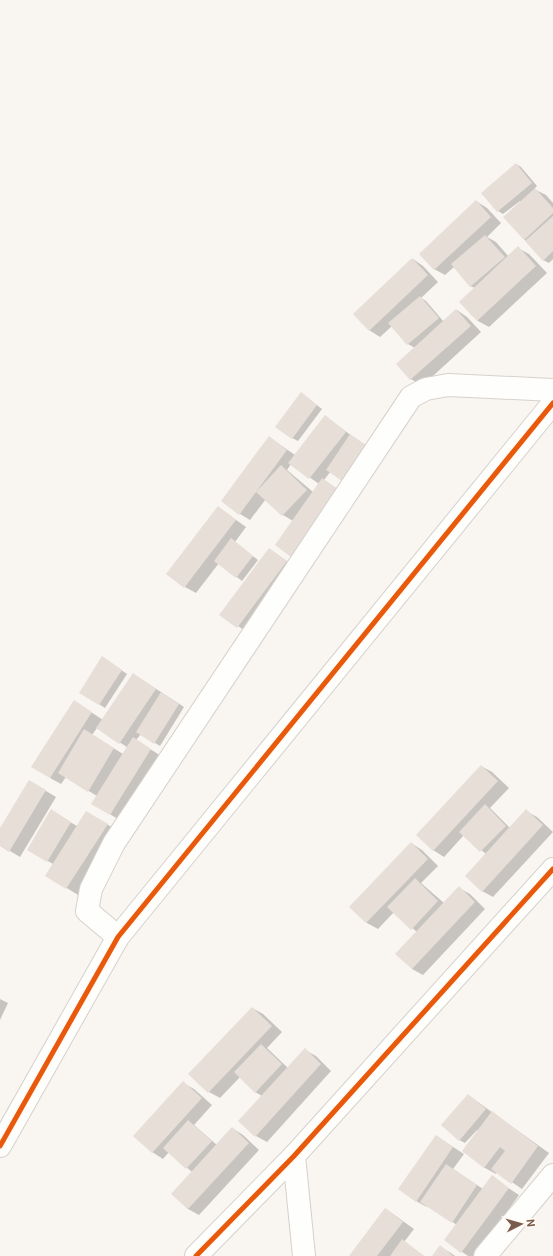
<svg xmlns="http://www.w3.org/2000/svg" width="553" height="1256" font-family="Roboto,sans-serif">
<style>
.shadow{fill:#0003;fill-rule:evenodd}
.building{fill:#e6ded7}
.lines{fill:none;stroke-linecap:round;stroke-linejoin:round}
.minor-casing{stroke:#d7d1cb;stroke-width:24}
.minor{stroke:#fefefd;stroke-width:22}
.cycleway-casing{stroke:#fffaf3;stroke-width:8}
.cycleway{stroke:#e8590c;stroke-width:5}
</style>
<rect width="100%" height="100%" fill="#f9f5f0"/>
<g class="shadow">
<polygon points="516,164 521,167 537,186 534,189 546,195 553,203 553,259 549,263 543,260 524,239 520,201 503,214 498,211"/>
<polygon points="476,201 487,208 501,223 487,237 496,242 509,257 518,248 529,254 547,273 489,327 478,321 460,302 475,288 470,286 454,267 445,275 434,269"/>
<polygon points="413,259 423,266 438,282 421,298 426,301 444,322 457,310 467,317 481,332 422,386 411,379 397,364 415,348 408,344 392,326 380,337 369,330"/>
<polygon points="306,397 322,409 298,441 292,438"/>
<path d="M 325,416 L 356,439 L 324,480 L 349,497 L 292,556 L 276,545 L 293,521 L 283,515 L 266,499 L 250,520 L 240,514 L 269,437 L 295,455 ZM 291,464 L 319,484 L 313,492 L 287,470 Z"/>
<polygon points="218,507 246,527 235,542 258,560 242,581 219,563 196,593 185,587"/>
<polygon points="269,549 297,568 248,633 221,614"/>
<polygon points="108,661 127,674 105,708 80,692"/>
<path d="M 144,681 L 184,707 L 160,746 L 141,734 L 136,740 L 161,756 L 121,821 L 92,803 L 97,796 L 66,777 L 61,784 L 50,778 L 85,708 L 103,720 ZM 97,728 L 127,747 L 123,754 L 92,735 Z"/>
<polygon points="481,766 492,772 509,788 490,808 510,828 526,811 537,817 553,832 493,897 482,891 486,854 464,835 444,857 433,850"/>
<polygon points="41,788 56,797 20,857 0,845 0,830"/>
<polygon points="51,811 77,826 97,818 118,831 78,895 46,875 53,864 28,850"/>
<polygon points="411,843 422,850 438,866 421,883 444,903 459,888 470,894 485,909 423,975 412,969 417,932 394,912 378,929 367,923 351,907"/>
<polygon points="0,999 8,1003 0,1020"/>
<polygon points="252,1008 263,1014 282,1032 267,1048 288,1068 305,1050 316,1056 331,1071 267,1142 256,1136 262,1096 255,1092 240,1077 220,1098 209,1092"/>
<polygon points="183,1083 194,1089 212,1105 194,1125 217,1145 232,1128 243,1135 259,1150 199,1215 188,1209 172,1194 192,1172 169,1152 163,1159 152,1152"/>
<polygon points="468,1095 549,1153 522,1189 497,1172 496,1174 485,1168 463,1151 478,1131 477,1130 465,1143 459,1140"/>
<polygon points="436,1136 464,1154 453,1169 483,1189 492,1177 519,1195 475,1256 468,1256 445,1240 457,1225 428,1206 427,1207 416,1201"/>
<polygon points="386,1209 414,1229 404,1242 424,1256 350,1256"/>
<polygon points="440,1247 451,1253 455,1256 433,1256"/>
</g>
<g class="building">
<polygon points="516,163 532,183 497,212 481,193"/>
<polygon points="535,188 553,208 553,213 524,240 503,217"/>
<polygon points="476,200 491,217 434,270 419,254"/>
<polygon points="553,216 553,251 543,261 525,241"/>
<polygon points="485,235 505,257 470,287 451,264"/>
<polygon points="518,246 536,266 477,321 459,302"/>
<polygon points="412,258 428,275 369,331 353,314"/>
<polygon points="420,296 439,318 407,345 388,323"/>
<polygon points="456,309 471,326 410,380 396,364"/>
<polygon points="301,392 317,405 292,439 275,427"/>
<polygon points="325,415 346,432 309,479 288,463"/>
<polygon points="350,434 369,447 345,483 326,470"/>
<polygon points="269,436 287,450 239,515 221,501"/>
<polygon points="281,465 307,490 282,516 256,492"/>
<polygon points="322,478 339,490 291,557 275,545"/>
<polygon points="218,506 236,520 184,588 166,574"/>
<polygon points="231,538 253,556 236,578 214,561"/>
<polygon points="269,548 287,561 237,628 219,615"/>
<polygon points="102,656 122,670 99,705 79,693"/>
<polygon points="133,673 156,689 119,744 96,728"/>
<polygon points="161,692 179,704 154,744 136,732"/>
<polygon points="74,700 92,712 50,778 31,767"/>
<polygon points="84,729 114,748 88,792 58,773"/>
<polygon points="133,737 151,749 110,815 91,804"/>
<polygon points="481,765 498,781 433,851 416,835"/>
<polygon points="29,780 46,790 9,852 0,846 0,828"/>
<polygon points="485,804 506,826 480,852 459,832"/>
<polygon points="51,809 71,822 47,862 27,850"/>
<polygon points="526,809 543,825 482,892 465,876"/>
<polygon points="86,811 108,824 66,889 45,876"/>
<polygon points="411,842 428,859 366,923 349,907"/>
<polygon points="415,878 438,901 411,930 387,907"/>
<polygon points="459,886 475,902 412,969 395,954"/>
<polygon points="252,1007 272,1026 208,1093 188,1074"/>
<polygon points="261,1044 282,1064 255,1093 234,1072"/>
<polygon points="305,1048 321,1064 255,1137 238,1121"/>
<polygon points="183,1081 202,1098 152,1153 133,1136"/>
<polygon points="468,1094 486,1109 459,1141 441,1125"/>
<polygon points="492,1111 538,1146 511,1184 491,1169 505,1151 500,1147 484,1168 462,1151"/>
<polygon points="188,1120 212,1141 186,1169 163,1148"/>
<polygon points="232,1127 249,1143 188,1209 171,1194"/>
<polygon points="436,1135 453,1147 416,1202 398,1189"/>
<polygon points="446,1164 477,1185 452,1223 420,1202"/>
<polygon points="492,1175 509,1188 461,1253 444,1240"/>
<polygon points="385,1208 403,1222 377,1256 349,1256"/>
<polygon points="402,1239 424,1256 390,1256"/>
<polygon points="440,1245 453,1256 432,1256"/>
</g>
<g class="lines">
<defs>
<g id="minor">
<polyline points="118,937 87,911 91,889 114,843 411,397 426,389 448,385 553,390"/>
<polyline points="0,1146 118,937 553,403"/>
<polyline points="294,1156 304,1256"/>
<polyline points="196,1256 294,1156 553,869"/>
<polyline points="485,1256 553,1175"/>
</g>
</defs>
<use href="#minor" class="minor-casing"/>
<use href="#minor" class="minor"/>
<defs>
<g id="cycleway">
<polyline points="0,1146 118,937 553,403"/>
<polyline points="196,1256 294,1156 553,869"/>
</g>
</defs>
<use href="#cycleway" class="cycleway-casing"/>
<use href="#cycleway" class="cycleway"/>
</g>
<g transform="translate(521 1224) rotate(84)" stroke="#fffaf3" stroke-width="3" paint-order="stroke">
<path d="M0-3L7 15L0 10L-7 15Z" fill="#7a5c4d"/>
<text y="-6" font-size="11" font-weight="bold" text-anchor="middle" fill="#7a5c4d">N</text>
</g>
</svg>
